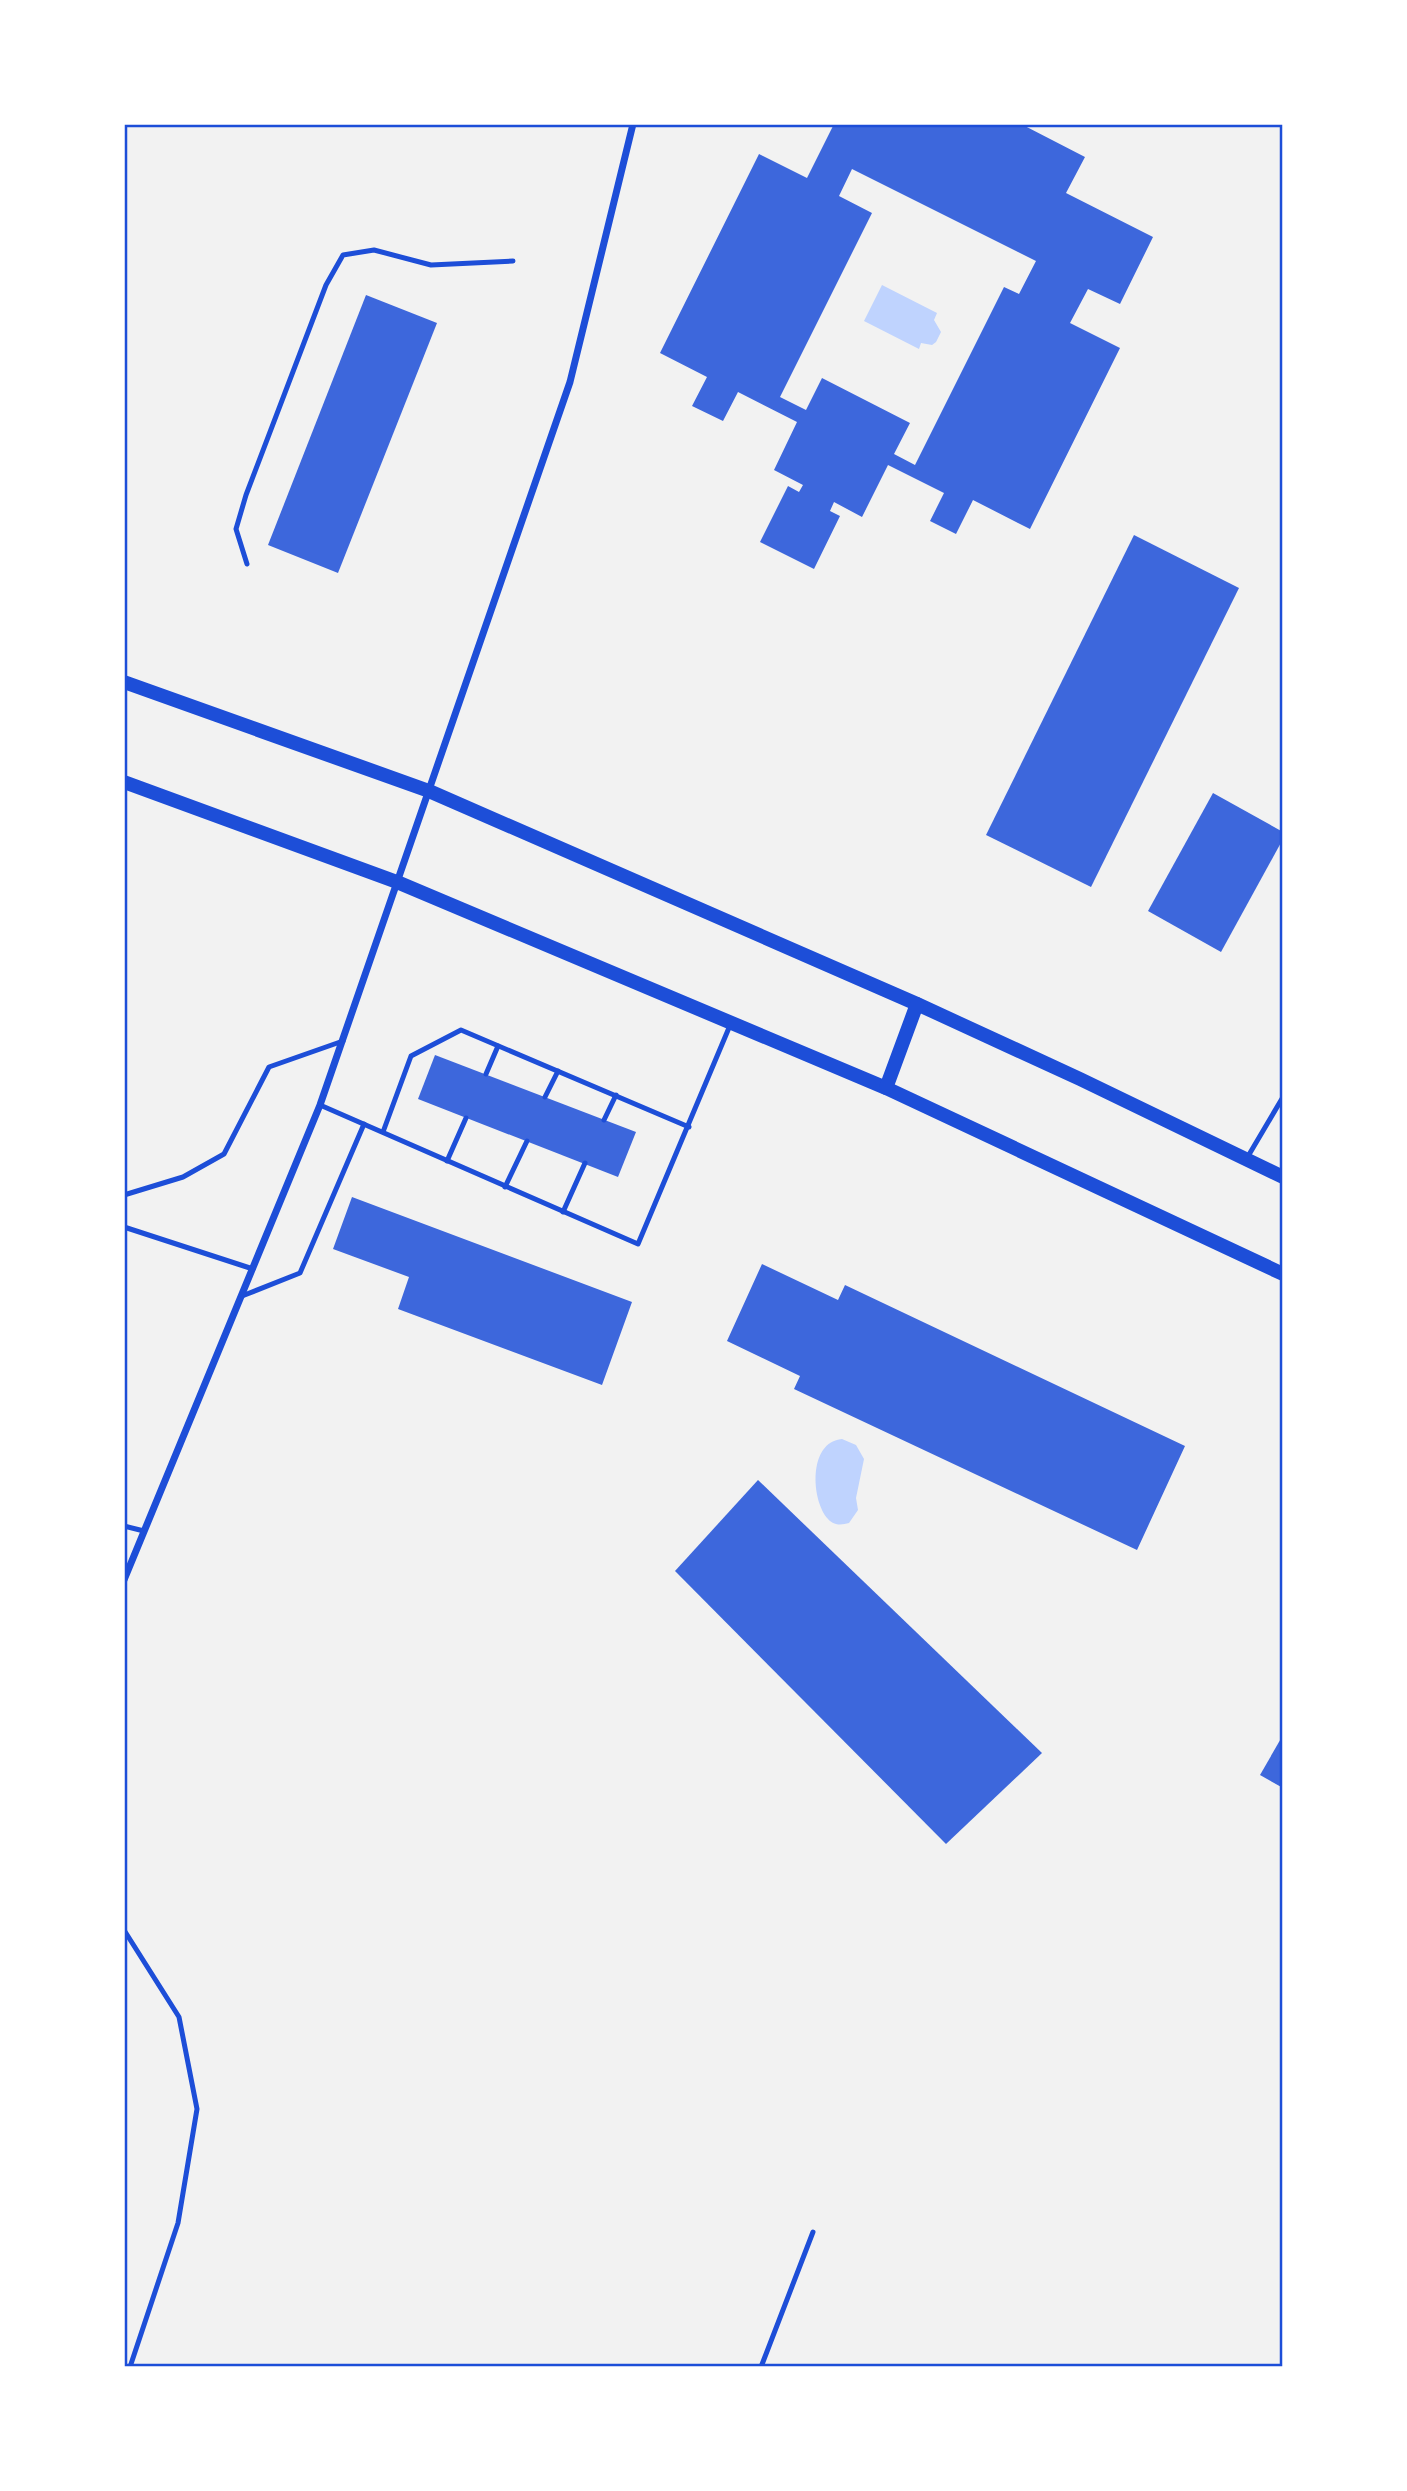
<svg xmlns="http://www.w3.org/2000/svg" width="1407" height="2491" font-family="'Fira Sans Condensed',sans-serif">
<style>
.water{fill:#bfd3fe}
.building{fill:#3d67dc;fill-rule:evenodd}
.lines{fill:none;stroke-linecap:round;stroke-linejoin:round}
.service{stroke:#1d4ed8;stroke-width:5}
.minor{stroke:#1d4ed8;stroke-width:7}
.secondary{stroke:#1d4ed8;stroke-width:14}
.neatline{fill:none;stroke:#1d4ed8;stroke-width:2.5}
</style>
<rect width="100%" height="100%" fill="#f2f2f2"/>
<g class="water">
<polygon points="882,285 937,313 934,320 941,332 936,342 932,345 921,343 919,349 864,321"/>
<path d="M 842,1439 L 856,1445 L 864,1459 L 856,1498 L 858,1510 L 849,1523 C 842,1525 834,1526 828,1519 C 811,1500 808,1442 842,1439 Z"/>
</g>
<g class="building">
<path d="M 834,124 L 1021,124 L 1085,157 L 1066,193 L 1153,237 L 1120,304 L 1088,289 L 1070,323 L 1120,348 L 1030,529 L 973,500 L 956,534 L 930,521 L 944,493 L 888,465 L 862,517 L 834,502 L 830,511 L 840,516 L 814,569 L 760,542 L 788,486 L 799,492 L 803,485 L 774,470 L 797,422 L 738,392 L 723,421 L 692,406 L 707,377 L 660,353 L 759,154 L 807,178 ZM 852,169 L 1036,261 L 1019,294 L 1004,287 L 915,465 L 894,454 L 910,423 L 822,378 L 806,410 L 780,397 L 872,213 L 839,196 Z"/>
<polygon points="366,295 437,323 338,573 268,545"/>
<polygon points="1134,535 1239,588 1091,887 986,835"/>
<polygon points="1213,793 1283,832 1283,839 1221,952 1148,911"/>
<polygon points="435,1055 636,1132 618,1177 418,1099"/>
<polygon points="352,1197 632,1302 602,1385 398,1309 409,1277 333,1249"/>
<polygon points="762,1264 838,1300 845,1285 1185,1446 1137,1550 794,1389 800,1376 727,1341"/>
<polygon points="758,1480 1042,1753 946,1844 675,1571"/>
<polygon points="1283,1735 1283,1788 1260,1775"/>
</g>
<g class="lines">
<g class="service">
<polyline points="247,564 236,529 246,495 326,285 343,255 374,250 431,265 513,261"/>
<polyline points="486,1074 498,1046"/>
<polyline points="545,1097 558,1071"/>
<polyline points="320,1105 638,1244 731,1023"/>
<polyline points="604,1120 616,1095"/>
<polyline points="383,1132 411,1056 461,1030 689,1127"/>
<polyline points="1247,1158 1283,1097"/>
<polyline points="447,1161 466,1118"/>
<polyline points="505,1187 527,1141"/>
<polyline points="124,1195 183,1177 224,1154 269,1067 343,1041"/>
<polyline points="563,1212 585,1163"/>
<polyline points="124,1227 253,1269"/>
<polyline points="242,1296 300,1273 364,1124"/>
<polyline points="124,1526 144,1531"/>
<polyline points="124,1930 179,2017 197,2109 178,2223 130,2367"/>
<polyline points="761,2367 813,2232"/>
</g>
<polyline class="minor" points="124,1580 320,1105 570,382 633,124"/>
<g class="secondary">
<polyline points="124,682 429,791 917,1004 1080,1079 1283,1177"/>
<polyline points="124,782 397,882 886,1088 1283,1274"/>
<polyline points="886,1088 917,1004"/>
</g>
</g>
<rect width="1407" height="2491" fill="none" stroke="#ffffff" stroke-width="252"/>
<rect x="126" y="126" width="1155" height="2239" class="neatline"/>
</svg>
